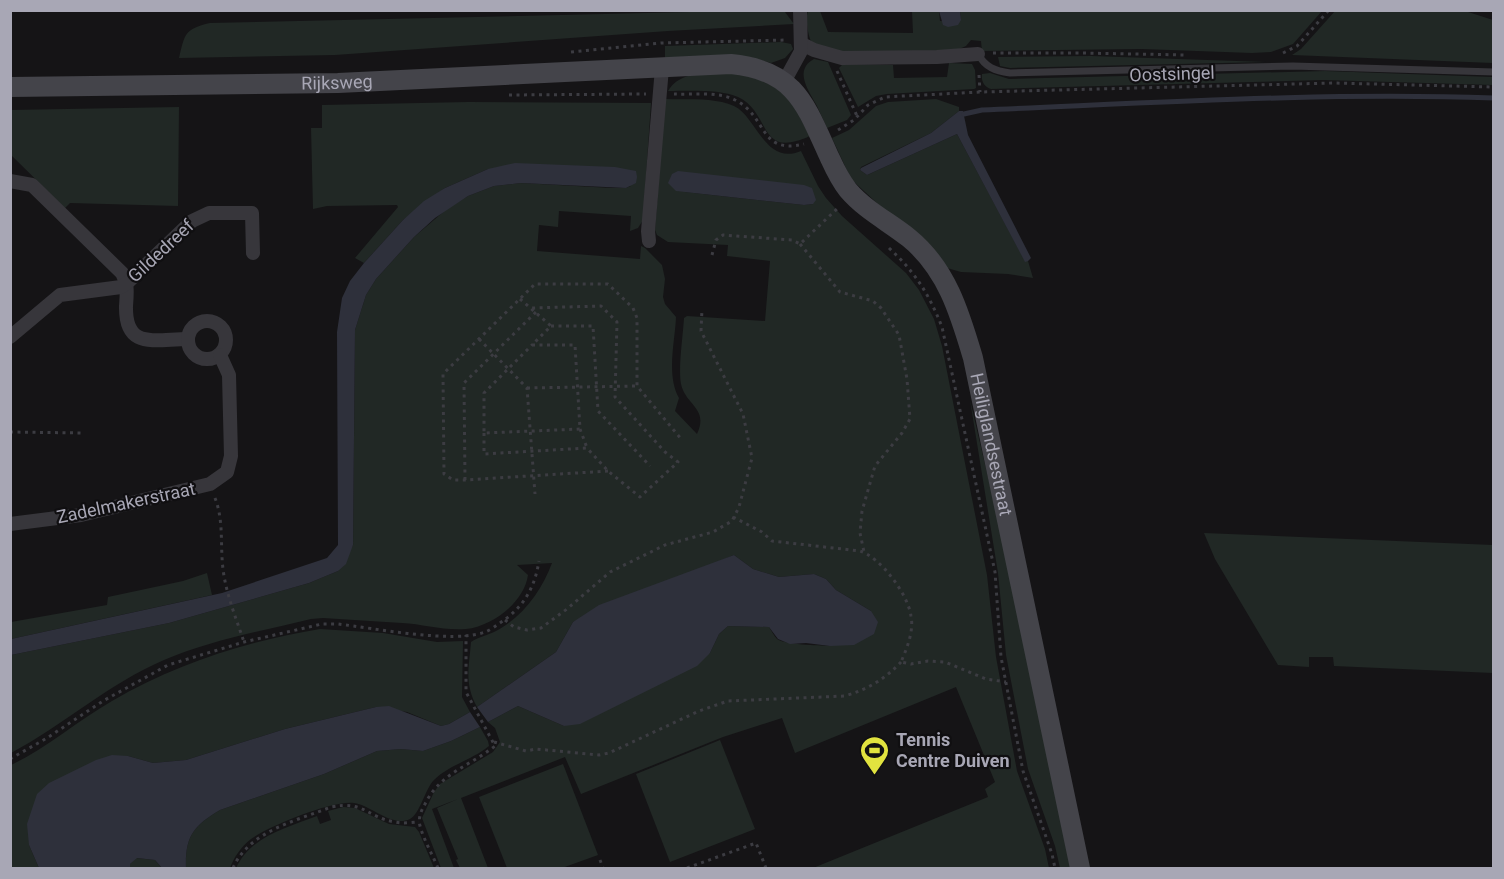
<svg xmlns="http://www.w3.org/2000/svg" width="1504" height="879" font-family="Roboto,sans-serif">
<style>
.green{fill:#212825;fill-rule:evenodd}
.water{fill:#2e303b}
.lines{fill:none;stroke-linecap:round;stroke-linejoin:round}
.stream{stroke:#2e303b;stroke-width:5}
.path{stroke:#3c3c42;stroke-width:3;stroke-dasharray:3 4.5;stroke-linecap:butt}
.lane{stroke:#37363b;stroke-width:7}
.street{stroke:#37363b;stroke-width:14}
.secondary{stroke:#44444a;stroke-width:20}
.labels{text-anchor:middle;stroke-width:4.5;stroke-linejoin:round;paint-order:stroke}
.street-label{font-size:18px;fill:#a8a7b5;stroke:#100f11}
.poi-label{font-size:18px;font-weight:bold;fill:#a8a7b5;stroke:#100f11;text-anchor:start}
</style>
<rect width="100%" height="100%" fill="#151416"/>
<g class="green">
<path d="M 780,10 L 785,12 L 794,24 L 668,31 L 335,55 L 179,58 C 185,34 184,29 210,23 Z"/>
<path d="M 960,10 L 1322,11 L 1293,44 L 1271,52 L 1252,53 L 1142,49 L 982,51 L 981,41 L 971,40 L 966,46 L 955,51 L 835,52 L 812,44 C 808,35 805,20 808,11 L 820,11 L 828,32 L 913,33 L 912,11 L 939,11 L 940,21 L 961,20 Z"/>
<polygon points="1336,10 1465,11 1493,20 1493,63 1292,55 1301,49"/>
<polygon points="781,42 791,44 793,49 785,58 771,63 749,57 665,59 665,46"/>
<polygon points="1091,56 1266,62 1010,68 1000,66 998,57"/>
<path d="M 814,59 L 828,62 L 851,115 L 847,120 L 827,128 C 824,121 820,113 817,106 C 809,91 793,70 814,59 Z"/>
<polygon points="949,63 972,64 975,70 976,88 974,89 887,94 876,96 858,107 839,68 843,64 893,65 894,78 947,77"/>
<path d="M 1325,71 L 1493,77 L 1493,85 L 1323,80 L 991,89 C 984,87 981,81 982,74 L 990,73 L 1009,79 Z"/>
<path d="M 737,73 C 783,85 789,95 810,136 C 757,160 772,113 738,97 C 720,89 688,91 668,91 C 682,68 713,74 737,73 Z"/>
<path d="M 665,99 C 686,100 714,97 734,106 C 757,117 765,166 801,151 L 818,186 L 826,198 L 842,216 L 906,273 L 919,290 L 934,319 L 942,346 L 987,575 L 996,657 L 1017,771 L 1045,849 L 1049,868 L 813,868 L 988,797 L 985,789 L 995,782 L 956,687 L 795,753 L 782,718 L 723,737 L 581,794 L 565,757 L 461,798 L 488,868 L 460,868 L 456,860 L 458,859 L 437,808 L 458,799 L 432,809 L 454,868 L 441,868 L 422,818 L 434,792 L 440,784 L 493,752 L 500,742 L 495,728 L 488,722 L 518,706 L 564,726 L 710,653 L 719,634 L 728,626 L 769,627 C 771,630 774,636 777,639 C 785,645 818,645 830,646 L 871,611 L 836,590 L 826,579 L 814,574 L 779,577 L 753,569 L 734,555 L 573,622 L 556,652 L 477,707 C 464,683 469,668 471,642 C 478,637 488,635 496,631 C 523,617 542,590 552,563 L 517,565 L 528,575 C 524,603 492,626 466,629 C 444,631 423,624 402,623 C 375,621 349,620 323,618 L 311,619 C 262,631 211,640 164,660 C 108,684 64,725 11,753 L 11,655 L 169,623 L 309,583 L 338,571 L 353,545 L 355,330 L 366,295 L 376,279 L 414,237 L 448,208 L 468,196 L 494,186 L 521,183 L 612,188 L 626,188 L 631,186 L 488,169 L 445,188 L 403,220 L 364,263 L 355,258 L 398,207 L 397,205 L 327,206 L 313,209 L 311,128 L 322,128 L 322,105 L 469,102 L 651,103 L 643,220 L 638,228 L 630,231 L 631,216 L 559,211 L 558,227 L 539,225 L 537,251 L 640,259 L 641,246 L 645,248 L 662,265 L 665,279 L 663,297 L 665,304 L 676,317 C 675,342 666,375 679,398 L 675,411 L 697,434 C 709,408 686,406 681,384 C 678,368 683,336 684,318 L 687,316 L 765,321 L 770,261 L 727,256 L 728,245 L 668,242 L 657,235 L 655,230 ZM 676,191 L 813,204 L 804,205 Z"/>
<polygon points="936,99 959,107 959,111 931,133 861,167 860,170 867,175 957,134 1025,261 1028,261 1033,278 1008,274 961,272 947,268 851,179 832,138 849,130 876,106 888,102"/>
<polygon points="179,107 178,206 70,203 65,208 11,155 10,110"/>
<polygon points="970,400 1035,679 1071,868 1060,868 1055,846 1028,769 1006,655 998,573"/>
<polygon points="1204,533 1493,545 1493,673 1334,666 1333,657 1309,657 1309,667 1278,665 1215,559"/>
<polygon points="207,573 212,595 11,639 11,622 107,605 108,597 183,581"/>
<path d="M 320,629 L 383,633 L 437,642 L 463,641 L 462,697 L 470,712 L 449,724 L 441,726 L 407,712 L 376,707 L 285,729 L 186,760 L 153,763 L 128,756 L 29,845 L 39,868 L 11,868 L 11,765 C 47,748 77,721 112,701 C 175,664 247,641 320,629 Z"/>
<path d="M 480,727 L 488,741 L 489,746 C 472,760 449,765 434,780 C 425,789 420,814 410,819 C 392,828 371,805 354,803 C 333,800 269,826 251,839 C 241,847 234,857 230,868 L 186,868 C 185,837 193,826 220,810 L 324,774 L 377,751 L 401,749 L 423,751 L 451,741 Z"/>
<polygon points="720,740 755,829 670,862 636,774"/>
<polygon points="563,764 598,855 562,868 507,868 479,797"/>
<path d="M 343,807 L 355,808 L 389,824 L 415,827 L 419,832 L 434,868 L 236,868 C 251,836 286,828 317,816 L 320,824 L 331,820 L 328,811 Z"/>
<polygon points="136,858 155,860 162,868 130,868 130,864"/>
</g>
<g class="water">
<polygon points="939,11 960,11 961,20 958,25 948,27 943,25"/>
<polygon points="959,111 963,111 968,135 1031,258 1028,261 1025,262 957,134 867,175 860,170 861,168 931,133"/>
<polygon points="515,163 615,167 636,171 637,177 636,183 626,188 521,183 494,186 468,196 435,218 414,237 376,279 366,295 355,330 353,545 346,564 338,571 309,583 169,623 11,655 11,639 222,593 327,558 338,545 337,332 342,298 350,281 364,263 403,220 424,201 445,188 488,169"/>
<polygon points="678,171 804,185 812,188 816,200 813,204 804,205 676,191 668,183 672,174"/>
<polygon points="734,555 753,569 779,577 814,574 826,579 836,590 871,611 878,622 874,634 854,645 830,646 806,643 790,644 778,639 769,627 728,626 719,634 710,653 697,666 580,724 564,726 518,706 488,722 477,707 556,652 573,622 599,605"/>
<path d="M 389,706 L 441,726 L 449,724 L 470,712 L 480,727 L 451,741 L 423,751 L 401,749 L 377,751 L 324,774 L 220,810 C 193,826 185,837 186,868 L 162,868 L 155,860 L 137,858 L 130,864 L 130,868 L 39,868 L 29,845 L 27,824 L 37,794 L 49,783 L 96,760 L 112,755 L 128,756 L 153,763 L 186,760 L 285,729 L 376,707 Z"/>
</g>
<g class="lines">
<path class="stream" d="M 964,114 L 982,110 C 1152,103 1323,92 1494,98"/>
<g class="path">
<polyline points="571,52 661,43 786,40"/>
<polyline points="993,53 1081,53 1187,55"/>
<polyline points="1283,53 1297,46 1329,10"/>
<polyline points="837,71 857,116"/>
<polyline points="979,75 980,92"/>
<path d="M 674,94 C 692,95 718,91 735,100 C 768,116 758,155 804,144"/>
<polyline points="509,95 646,94"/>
<polyline points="838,130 854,120 868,105 885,97 980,92 1334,83 1494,87"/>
<polyline points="800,244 840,292 873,301 881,308 899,335 907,379 910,419 902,433 875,466 862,511 860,533 864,552"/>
<path d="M 889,248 C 915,272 929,294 942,327 L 995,572 L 1001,657 L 1023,771 L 1052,854 L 1055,868"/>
<polyline points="712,255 716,240 723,235 792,240 800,244 840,206"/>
<polyline points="520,299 551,326 532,345"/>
<polyline points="551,326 593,326 598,411 650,466"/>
<polyline points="479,339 527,388 535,494"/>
<polygon points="532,345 575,345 580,429 484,433 484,393"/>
<polyline points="527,388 637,386"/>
<polyline points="580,429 587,448"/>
<polyline points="10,432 83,433"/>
<polyline points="484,433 484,454 587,448 608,471 640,497 678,462 665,452 615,397 617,322 601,306 531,308"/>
<polyline points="608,471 465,480 453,480 444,474 443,374 535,284 608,284 633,308 637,318 637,386 682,440"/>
<polyline points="465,480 464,383 536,312"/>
<path d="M 215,498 C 224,521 220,545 223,569 C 226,594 236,618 244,642"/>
<path d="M 733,517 L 762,532 L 772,541 L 860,551 C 880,557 908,594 911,616 C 914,631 907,648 901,662 L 911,664 L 928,661 L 945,662 L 986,679 L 1006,682"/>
<polyline points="505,620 514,627 527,630 541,628 567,609 610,572 665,545 713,532 732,521 739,507 752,458 743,414 701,331 702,309"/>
<path d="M 494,742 L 526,751 L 536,749 L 599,755 L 609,753 L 699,711 L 728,701 L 845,696 C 868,689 885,679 901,662"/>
<path d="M 10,759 L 47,738 L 103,701 L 168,665 L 244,642 L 322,624 L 338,624 C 374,628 453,644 485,632 C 489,631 494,627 497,625 C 522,609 534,591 539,561"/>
<polyline points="600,860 603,868"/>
<path d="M 233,868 C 249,831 296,821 331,807 C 364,800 368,818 395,822 C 403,824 412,822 419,822"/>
<path d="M 438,868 C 432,854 424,840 420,826 C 418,818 421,811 425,804 C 440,773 470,766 495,746 L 466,692 L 466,635"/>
<polyline points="687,868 756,843 766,868"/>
</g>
<path class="lane" d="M 978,54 C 985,67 995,71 1010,73 L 1293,66 L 1494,72"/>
<g class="street">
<polyline points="802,44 814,50 842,58 937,57 978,54"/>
<polyline points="784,82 801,51 800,10"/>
<path d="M 10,181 L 32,185 L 122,273 C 128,284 127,293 126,306 C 125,350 154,339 188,339"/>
<polyline points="649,241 648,231 662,68"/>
<circle cx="207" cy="340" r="19"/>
<polyline points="10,337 60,295 121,287 127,283 192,221 209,213 252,213 253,253"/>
<polyline points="10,524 81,515 210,484 227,472 231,456 229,375 220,355"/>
</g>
<path class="secondary" id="s1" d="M 10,87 L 338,83 L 731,64 C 794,70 805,103 828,154 C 834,167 839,179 848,190 C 865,210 889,222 909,238 C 947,269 960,314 973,358 L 1080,868"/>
</g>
<defs>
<symbol id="stadium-pin" viewBox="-11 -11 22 30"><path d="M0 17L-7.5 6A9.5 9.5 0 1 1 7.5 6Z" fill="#e1e33f" stroke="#100f11"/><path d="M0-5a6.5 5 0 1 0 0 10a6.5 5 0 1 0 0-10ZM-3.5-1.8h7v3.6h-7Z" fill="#111"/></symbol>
</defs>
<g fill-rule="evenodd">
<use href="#stadium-pin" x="858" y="734" width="33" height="45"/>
</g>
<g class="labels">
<g class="street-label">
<text transform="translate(1172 74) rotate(-2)" y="6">Oostsingel</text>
<text dy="6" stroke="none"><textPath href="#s1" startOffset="327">Rijksweg</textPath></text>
<text transform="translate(161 251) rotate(-43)" y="6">Gildedreef</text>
<text dy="6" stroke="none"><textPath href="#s1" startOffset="1209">Heiliglandsestraat</textPath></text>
<text transform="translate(126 503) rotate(-12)" y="6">Zadelmakerstraat</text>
</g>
<g class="poi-label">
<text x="896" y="746">Tennis<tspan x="896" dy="21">Centre Duiven</tspan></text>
</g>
</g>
<rect width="1504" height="879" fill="none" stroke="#a8a7b5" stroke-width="24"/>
</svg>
